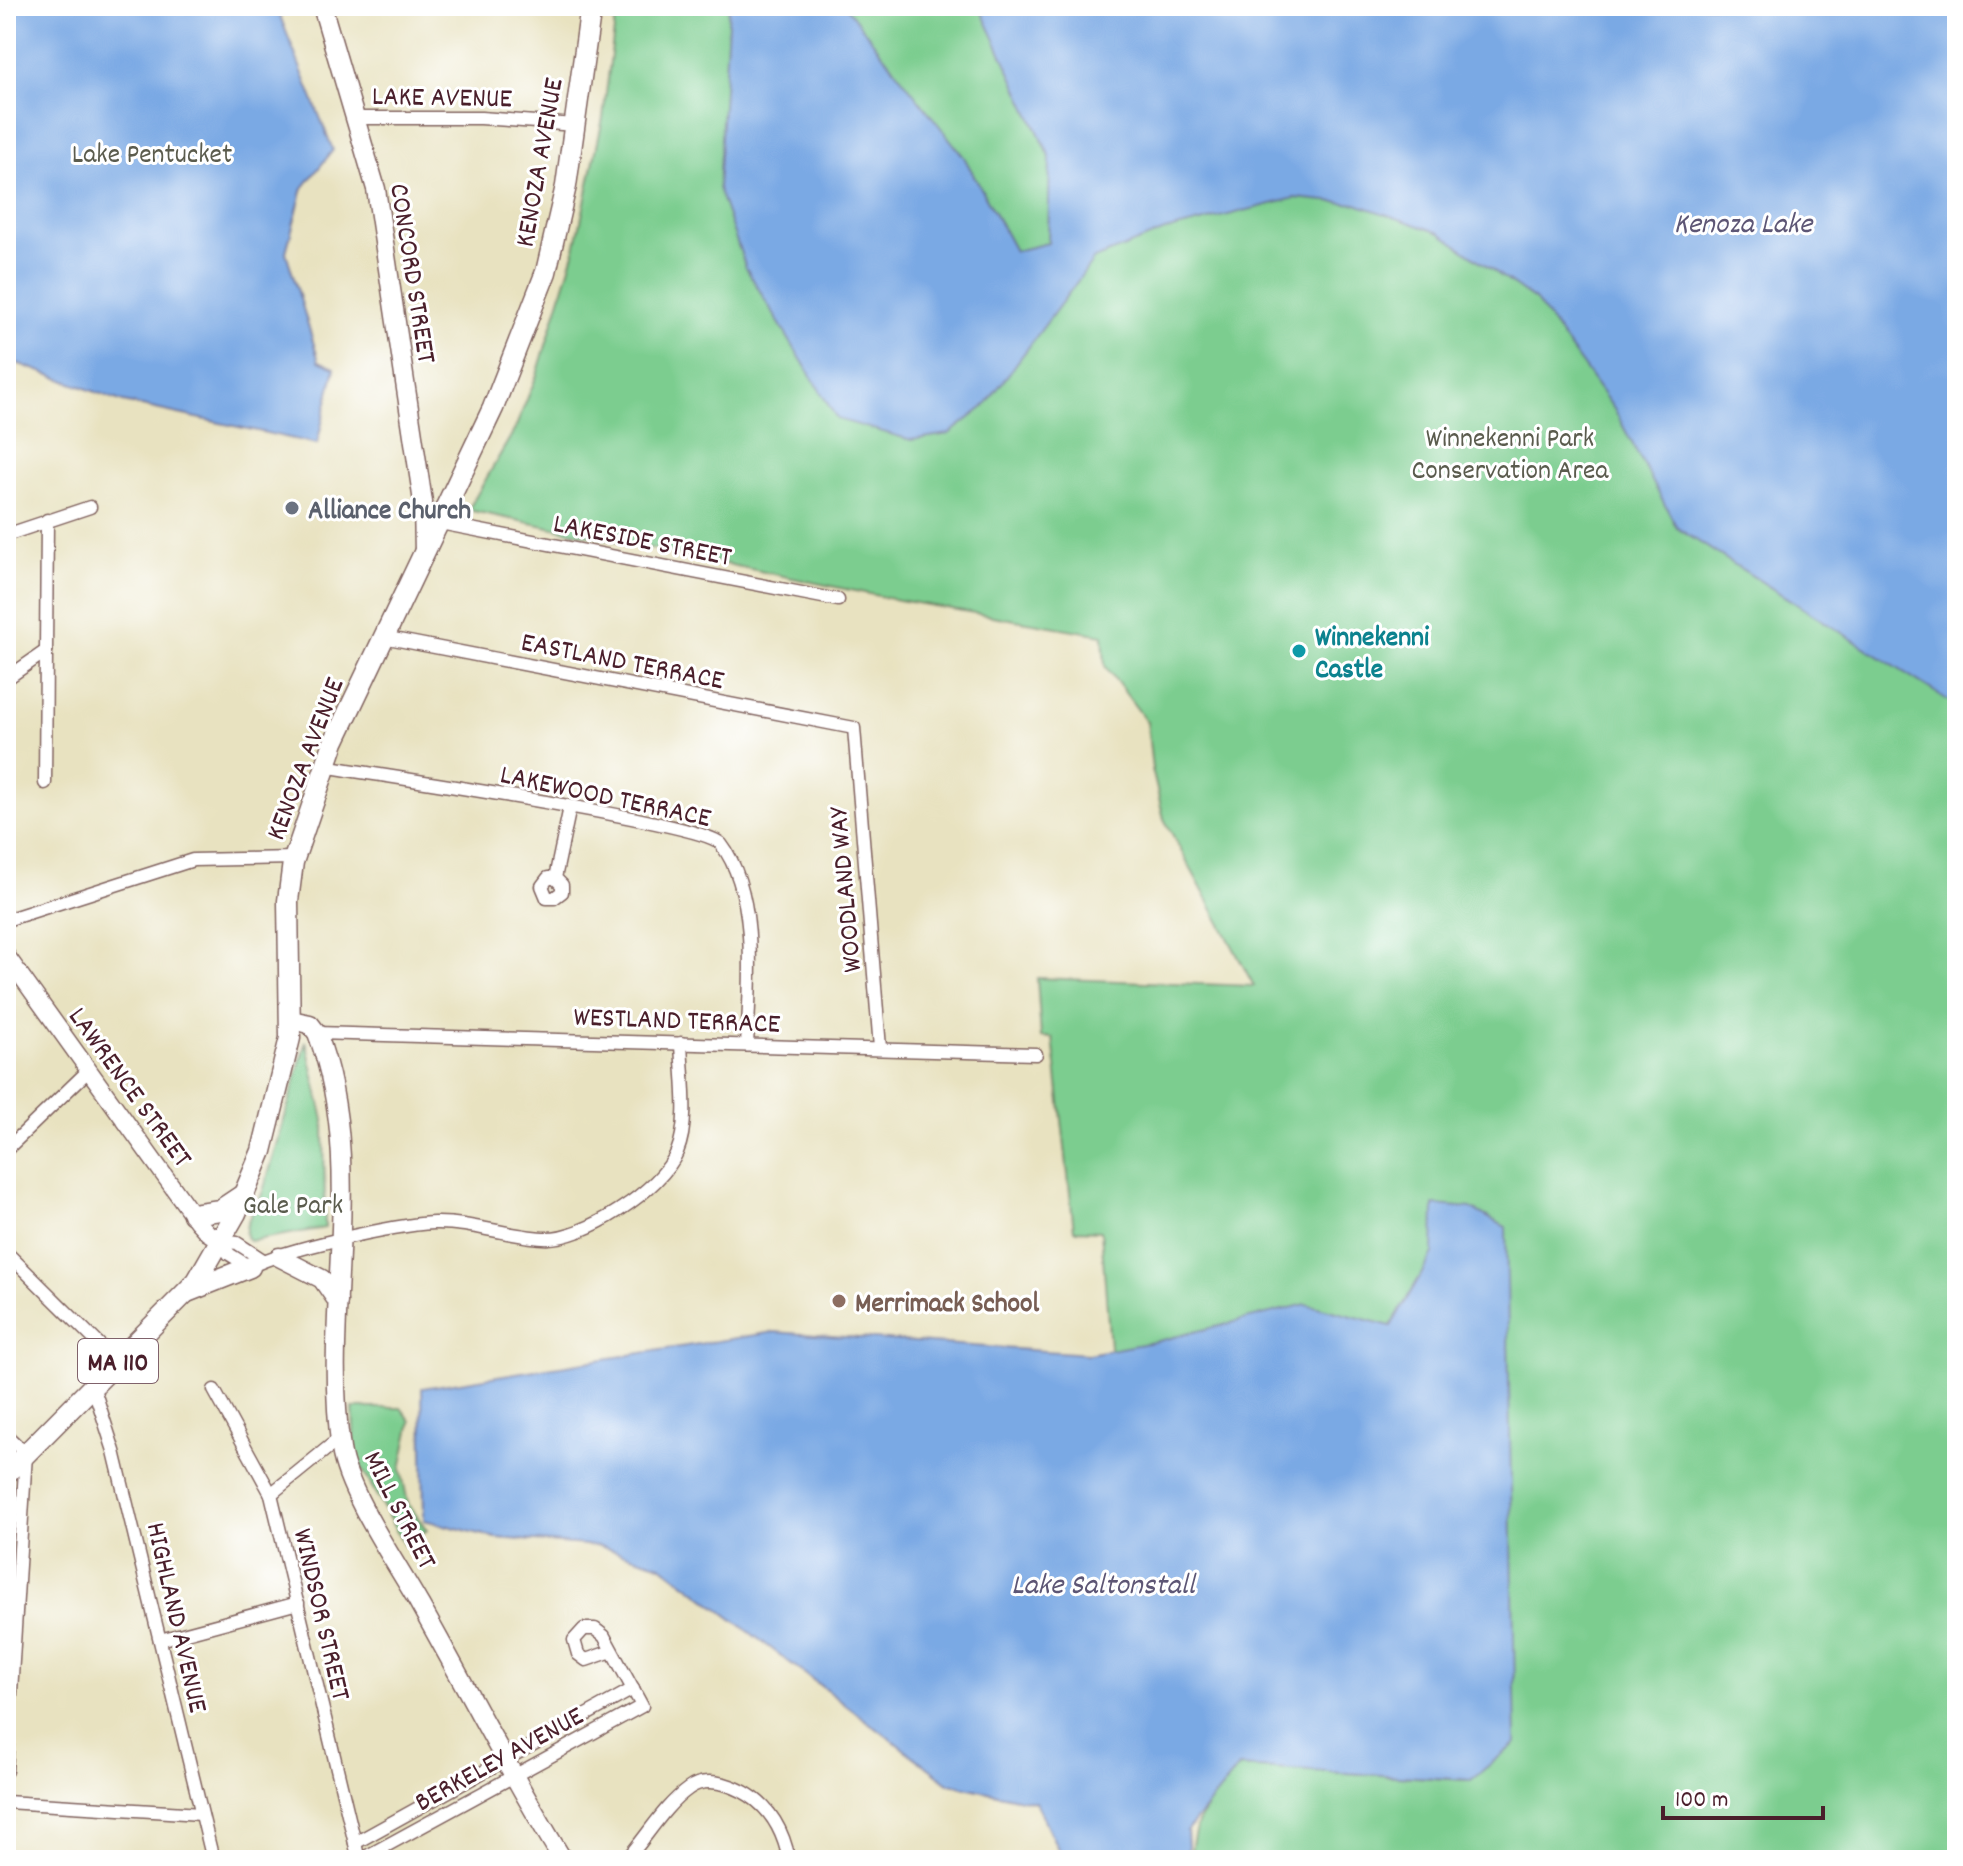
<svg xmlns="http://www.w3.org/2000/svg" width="1963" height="1866" font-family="Dekko,sans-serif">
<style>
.green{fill:#7bcd8f;stroke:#62765d;stroke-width:2}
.water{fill:#7aa9e4;stroke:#626488;stroke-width:2}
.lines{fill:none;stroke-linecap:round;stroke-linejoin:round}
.minor-casing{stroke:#81635f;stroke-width:15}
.tertiary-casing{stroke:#81635f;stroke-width:19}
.secondary-casing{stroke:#81635f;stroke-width:21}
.primary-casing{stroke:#81635f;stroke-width:23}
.minor{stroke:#fff;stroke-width:12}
.tertiary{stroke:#fff;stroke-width:16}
.secondary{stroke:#fff;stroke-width:18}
.primary{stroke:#fff;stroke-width:20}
.worship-dot{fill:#6b7280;stroke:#fff;stroke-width:3}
.culture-dot{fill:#0f9aa8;stroke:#fff;stroke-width:3}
.education-dot{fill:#8d6e63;stroke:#fff;stroke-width:3}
.labels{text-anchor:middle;stroke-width:6;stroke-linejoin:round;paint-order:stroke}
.shield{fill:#fff;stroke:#80626b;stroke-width:2}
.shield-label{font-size:26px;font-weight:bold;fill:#4a1f2b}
.street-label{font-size:28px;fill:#4a1f2b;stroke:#fff}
.park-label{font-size:28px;fill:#5b5c4e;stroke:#fff}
.worship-label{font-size:28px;font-weight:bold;fill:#5b616d;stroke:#fff;text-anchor:start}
.culture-label{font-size:28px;font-weight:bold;fill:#0d838f;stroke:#fff;text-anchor:start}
.education-label{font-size:28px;font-weight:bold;fill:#785e54;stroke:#fff;text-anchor:start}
.water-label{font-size:30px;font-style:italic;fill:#5d5675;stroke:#fff}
</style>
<rect width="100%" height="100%" fill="#fff"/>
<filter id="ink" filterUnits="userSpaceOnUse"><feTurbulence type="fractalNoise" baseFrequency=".0125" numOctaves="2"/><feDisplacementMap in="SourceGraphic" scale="16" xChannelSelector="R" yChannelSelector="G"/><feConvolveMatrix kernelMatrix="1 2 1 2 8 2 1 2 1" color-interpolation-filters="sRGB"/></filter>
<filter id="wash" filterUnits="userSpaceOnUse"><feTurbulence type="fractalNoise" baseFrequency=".006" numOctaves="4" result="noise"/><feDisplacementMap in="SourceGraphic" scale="32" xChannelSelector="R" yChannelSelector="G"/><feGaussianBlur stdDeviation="1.8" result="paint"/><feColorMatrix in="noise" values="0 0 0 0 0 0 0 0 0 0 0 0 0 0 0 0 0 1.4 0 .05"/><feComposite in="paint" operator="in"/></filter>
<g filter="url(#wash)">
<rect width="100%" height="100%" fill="#e8e2c0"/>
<g class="green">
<path d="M 617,6 L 1957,6 L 1957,1860 L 1191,1860 C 1190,1821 1214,1795 1239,1767 L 1466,1780 L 1482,1770 L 1440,1263 L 1393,1339 L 1111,1360 L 1101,1231 L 1074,1230 L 1053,1038 L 1041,1037 L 1037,978 L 1254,986 L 1164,819 L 1152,769 L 1147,722 L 1105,666 L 1103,635 L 893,599 L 468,510 L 515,429 L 537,375 L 575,249 L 603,118 Z"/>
<path d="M 306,1041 L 324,1120 L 325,1228 L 250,1241 L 246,1237 C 243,1221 258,1206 263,1191 C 279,1142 292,1091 306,1041 Z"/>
<polygon points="353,1408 401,1408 411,1421 401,1469 408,1504 427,1530 404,1545 355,1456"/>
</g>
<g class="water">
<polygon points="6,6 276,6 333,150 303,188 286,252 319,361 335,368 317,444 123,402 6,359"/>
<polygon points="729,6 845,6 964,157 1015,251 1048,243 1050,157 979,6 1957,6 1957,706 1677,528 1614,409 1536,301 1440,233 1356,204 1295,198 1165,231 1094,259 984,407 949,434 911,440 837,419 746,268 718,188"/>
<polygon points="1434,1205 1471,1208 1506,1227 1516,1743 1471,1780 1239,1767 1187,1831 1189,1860 1063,1860 1036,1802 950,1784 661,1565 599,1546 496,1538 424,1520 422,1388 774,1332 1088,1354 1158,1341 1306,1304 1391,1326 1433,1254"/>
</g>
</g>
<g filter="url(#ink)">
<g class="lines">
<defs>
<g id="minor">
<polyline points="355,118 481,118 575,125"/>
<polyline points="6,407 8,406"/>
<polyline points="440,523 838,600"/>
<polyline points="6,535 90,507"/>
<polyline points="383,637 854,728 880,1048"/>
<polyline points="6,679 46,651"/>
<path d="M 324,766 C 375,775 704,822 721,844 C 759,894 750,985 747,1045"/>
<polyline points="45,783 47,520"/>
<polyline points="555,878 562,885 562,892 554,898 547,898 542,886 548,878 555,878 570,807"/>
<polyline points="6,920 193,860 294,858"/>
<polyline points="317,1033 1036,1054"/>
<polyline points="6,1150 89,1070"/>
<path d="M 221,1241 L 229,1254 L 250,1267 C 285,1249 394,1225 434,1223 C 471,1222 507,1236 543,1238 C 583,1241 662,1189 677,1152 C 690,1121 682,1076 681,1043"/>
<polyline points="221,1241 237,1243 263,1260"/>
<polyline points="6,1252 117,1362"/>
<polyline points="93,1386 114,1451 213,1860"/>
<polyline points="214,1390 271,1494 359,1860"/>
<polyline points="6,1435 26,1454 6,1771"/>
<polyline points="271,1494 340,1438"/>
<polyline points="160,1640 298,1603"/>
<polyline points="6,1802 201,1814"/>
<polyline points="355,1843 633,1689"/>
<polyline points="360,1860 642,1706 604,1636 595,1629 584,1629 574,1640 578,1654 586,1660 612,1651"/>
<path d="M 626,1860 C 646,1838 664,1806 688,1789 C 698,1781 712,1781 724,1784 C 762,1795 782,1823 789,1860"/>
</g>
<polyline id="tertiary" points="6,955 197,1221 208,1233 221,1241"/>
<g id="secondary">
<polyline points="322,6 376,189 423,502 424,554"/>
<path d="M 291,1020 L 310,1024 L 317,1033 C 368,1166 321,1311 341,1449 C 348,1494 397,1564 420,1605 C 468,1690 512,1777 563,1860"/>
<polyline points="279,1257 322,1279 338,1302"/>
</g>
<g id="primary">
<polyline points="193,1214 220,1210 244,1194"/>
<polyline points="187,1292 250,1267"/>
<polyline points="6,1474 197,1281 236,1213 262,1151 290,1038 288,901 293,862 334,742 493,408 546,272 566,186 591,6"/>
</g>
</defs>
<use href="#minor" class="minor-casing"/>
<use href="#tertiary" class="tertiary-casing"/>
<use href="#secondary" class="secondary-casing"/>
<use href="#primary" class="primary-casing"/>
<use href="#minor" class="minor"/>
<use href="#tertiary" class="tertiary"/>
<use href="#secondary" class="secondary"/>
<use href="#primary" class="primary"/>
</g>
</g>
<circle class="worship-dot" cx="292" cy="508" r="8"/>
<circle class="culture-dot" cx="1299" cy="651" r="8"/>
<circle class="education-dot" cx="839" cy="1301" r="8"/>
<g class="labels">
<rect class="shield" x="78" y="1339" width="80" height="44" rx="6"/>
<g class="shield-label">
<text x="118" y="1370">MA 110</text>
</g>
<g class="street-label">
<text transform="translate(442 95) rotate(1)" y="10">LAKE AVENUE</text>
<text transform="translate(537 162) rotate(-80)" y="10">KENOZA AVENUE</text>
<text transform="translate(415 273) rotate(81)" y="10">CONCORD STREET</text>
<text transform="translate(643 538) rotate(11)" y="10">LAKESIDE STREET</text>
<text transform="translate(623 659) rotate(11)" y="10">EASTLAND TERRACE</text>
<text transform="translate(303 758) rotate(-69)" y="10">KENOZA AVENUE</text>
<text transform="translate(606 794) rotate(12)" y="10">LAKEWOOD TERRACE</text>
<text transform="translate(843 890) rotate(-95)" y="10">WOODLAND WAY</text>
<text transform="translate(677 1018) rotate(2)" y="10">WESTLAND TERRACE</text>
<text transform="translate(132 1086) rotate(54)" y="10">LAWRENCE STREET</text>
<text transform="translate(402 1509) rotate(63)" y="10">MILL STREET</text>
<text transform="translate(324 1614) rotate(77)" y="10">WINDSOR STREET</text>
<text transform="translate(179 1617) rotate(77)" y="10">HIGHLAND AVENUE</text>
<text transform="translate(498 1757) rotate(-29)" y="10">BERKELEY AVENUE</text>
</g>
<g class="park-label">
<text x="152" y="162">Lake Pentucket</text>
<text x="1510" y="446">Winnekenni Park<tspan x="1510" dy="32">Conservation Area</tspan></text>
<text x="293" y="1213">Gale Park</text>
</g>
<g class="worship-label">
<text x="308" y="518">Alliance Church</text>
</g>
<g class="culture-label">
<text x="1315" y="645">Winnekenni<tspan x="1315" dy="32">Castle</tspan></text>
</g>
<g class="education-label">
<text x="855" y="1311">Merrimack School</text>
</g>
<g class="water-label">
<text x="1743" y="232">Kenoza Lake</text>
<text x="1103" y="1593">Lake Saltonstall</text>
</g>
</g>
<rect width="1963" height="1866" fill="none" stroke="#fff" stroke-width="32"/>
<path d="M1663 1806v12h160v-12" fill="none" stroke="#4a1f2b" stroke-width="4"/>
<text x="1675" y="1806" font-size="24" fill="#4a1f2b" stroke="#ffffff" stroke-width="6" paint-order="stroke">100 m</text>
</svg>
